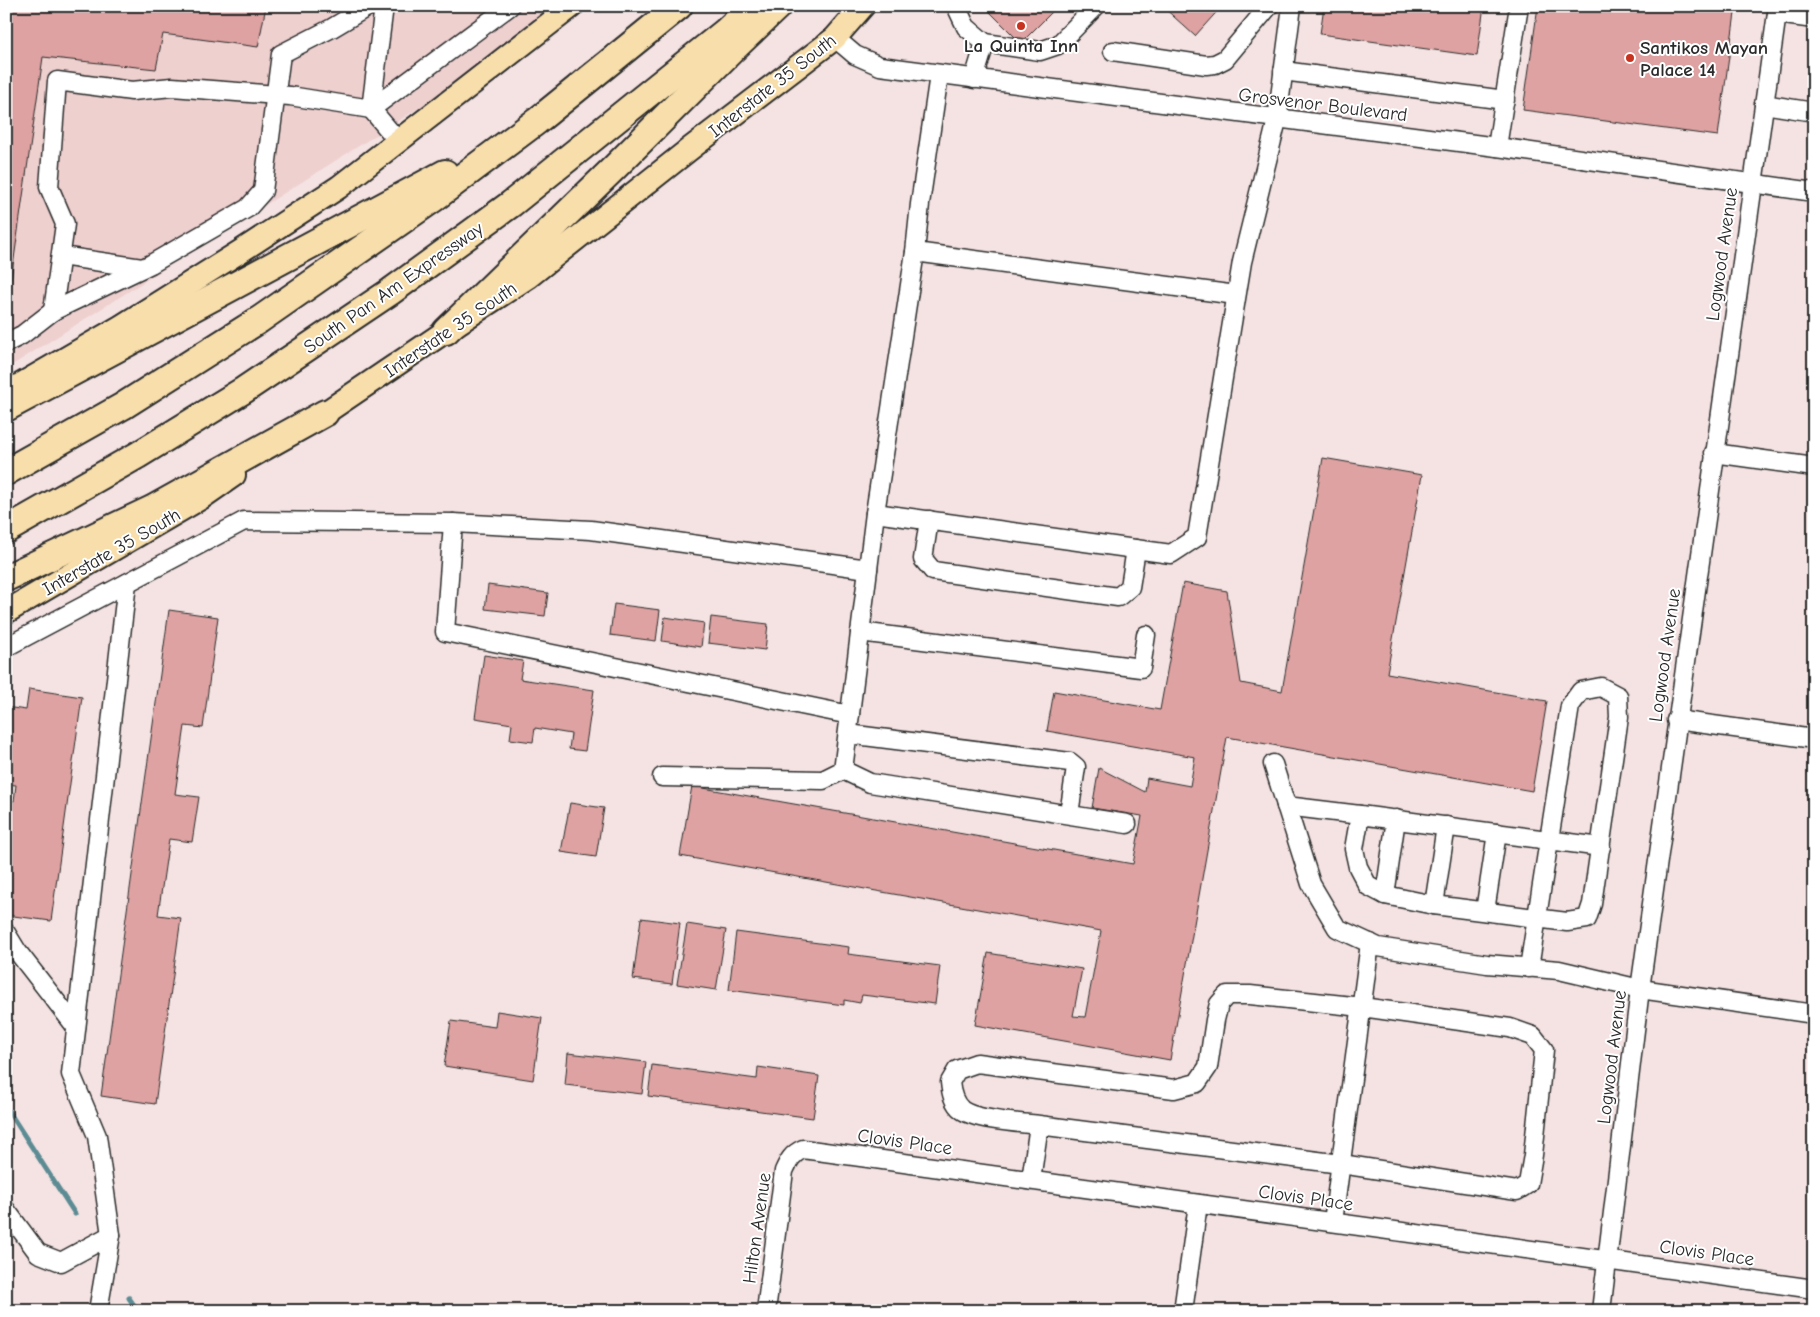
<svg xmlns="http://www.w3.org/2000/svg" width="1820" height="1317" font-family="'Comic Neue',sans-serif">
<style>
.built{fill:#eed0cf}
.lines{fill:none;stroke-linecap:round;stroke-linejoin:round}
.stream{stroke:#5c8b93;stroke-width:5}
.building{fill:#dda2a1;stroke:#2b2b2b}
.minor-casing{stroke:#2b2b2b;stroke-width:21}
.major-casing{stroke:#2b2b2b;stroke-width:26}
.highway-casing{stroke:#2b2b2b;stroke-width:30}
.minor{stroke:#fff;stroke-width:18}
.major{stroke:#f8deab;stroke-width:22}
.highway{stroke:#f8deab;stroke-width:26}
.poi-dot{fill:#c8321e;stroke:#fff;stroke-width:2}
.labels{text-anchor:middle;stroke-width:4;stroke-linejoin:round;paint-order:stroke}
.poi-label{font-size:19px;font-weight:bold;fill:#2b2b2b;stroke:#fff}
.street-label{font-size:19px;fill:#2b2b2b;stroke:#fff}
</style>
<rect width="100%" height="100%" fill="#f5e3e3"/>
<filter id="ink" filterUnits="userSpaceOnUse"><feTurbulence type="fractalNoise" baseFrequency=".02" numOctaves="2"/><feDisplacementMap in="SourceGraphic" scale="10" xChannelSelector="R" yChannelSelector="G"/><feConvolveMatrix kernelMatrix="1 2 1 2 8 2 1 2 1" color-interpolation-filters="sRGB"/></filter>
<g filter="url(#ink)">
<polygon class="built" points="6,6 556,6 482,68 6,369"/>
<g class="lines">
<g class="stream">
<polyline points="6,1107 75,1214"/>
<polyline points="129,1298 138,1311"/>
</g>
</g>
<g class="building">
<polygon points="6,6 266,6 258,47 163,34 156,69 43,57 8,301 6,301"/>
<polygon points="990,6 1058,6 1021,43 987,9"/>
<polygon points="1162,6 1222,6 1195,36"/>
<polygon points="1324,6 1484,6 1477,56 1320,34"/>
<polygon points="1538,6 1736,6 1718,136 1523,110"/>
<polygon points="1323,458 1422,475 1387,673 1547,701 1532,791 1227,737 1170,1060 975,1025 988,953 1082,969 1073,1016 1085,1017 1101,931 680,856 692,786 1133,864 1142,816 1092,808 1099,768 1145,792 1147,778 1190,786 1195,757 1047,731 1054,691 1160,710 1183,583 1227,591 1241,683 1282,691"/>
<polygon points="488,585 548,593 545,616 485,609"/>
<polygon points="614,604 660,610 656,641 610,635"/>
<polygon points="169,610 218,617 203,728 185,726 175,794 199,797 192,842 169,839 158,915 181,918 155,1104 101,1096"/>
<polygon points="665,617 704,623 701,647 662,641"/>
<polygon points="711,617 768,624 765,650 708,643"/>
<polygon points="484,655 523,661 520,679 594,690 585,751 569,749 571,734 535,728 533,742 510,739 512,724 475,718"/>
<polygon points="29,689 82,697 51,921 6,915 6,851 9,830 6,830 6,800 14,801 16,785 6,784 6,707 26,710"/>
<polygon points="570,803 604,808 596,857 561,852"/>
<polygon points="641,918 680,923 672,984 633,979"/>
<polygon points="687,924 726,930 716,990 677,984"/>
<polygon points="736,932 849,947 848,954 940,966 935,1004 862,995 860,1003 844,1000 844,1005 729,990"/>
<polygon points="497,1011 542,1018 533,1080 444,1066 451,1021 495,1027"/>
<polygon points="568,1053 646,1062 642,1094 565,1085"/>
<polygon points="652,1065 757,1079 758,1067 819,1076 813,1118 648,1096"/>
</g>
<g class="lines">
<defs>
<g id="minor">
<polyline points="956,6 966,27 985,43"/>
<polyline points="1777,14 1814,19"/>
<polyline points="835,38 855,55 880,66 1497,147 1814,192"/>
<polyline points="1113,51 1206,65 1215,64 1225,59 1269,6"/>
<polyline points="1283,71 1505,100"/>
<polyline points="974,79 985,43 1040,51 1058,45 1096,6"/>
<polyline points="1764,104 1814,112"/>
<polyline points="399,142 371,109 510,6"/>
<polyline points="1497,147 1519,6"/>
<polyline points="915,252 1236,295"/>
<polyline points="61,256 142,268"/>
<polyline points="53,311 65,224 49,187 57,81 132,91 172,87 290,96 371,109 384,6"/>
<polyline points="6,343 22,335 53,311 151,264 248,208 263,191 281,54 332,28 369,6"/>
<polyline points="1714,453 1814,467"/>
<polyline points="875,513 1171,554 1197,537 1242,262 1277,120 1292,6"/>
<polyline points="929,520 923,559 933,571 1118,597 1130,587 1136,549"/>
<polyline points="453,523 445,632 850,715"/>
<polyline points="860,632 1141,668 1146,635"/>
<polyline points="6,647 244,521 453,523 591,530 868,569"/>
<polyline points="1676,720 1814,739"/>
<polyline points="848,734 1070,762 1076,767 1069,814"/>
<polyline points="1273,764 1311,884 1337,928 1378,947 1487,964 1559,970 1640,989 1814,1014"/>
<polyline points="843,770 870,783 1127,824"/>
<polyline points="662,777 823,780 843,770 875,513 915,252 920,204 939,75"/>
<polyline points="1286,806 1360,815 1354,849 1358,867 1368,886 1385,895 1434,905 1567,922 1587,919 1592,904 1619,717 1618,696 1601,687 1581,691 1570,706 1529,968"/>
<polyline points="1360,815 1601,847"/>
<polyline points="1385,895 1396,819"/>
<polyline points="1434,905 1446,826"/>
<polyline points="1485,911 1497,833"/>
<polyline points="6,933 17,951 76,1027"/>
<path d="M 1031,1180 L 1039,1125 L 1341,1164 L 1517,1191 L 1528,1184 L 1533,1155 L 1544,1050 L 1533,1036 L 1510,1028 L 1362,1007 L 1250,995 L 1227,995 L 1219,1004 L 1215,1020 L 1208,1067 L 1197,1083 L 1174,1089 L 977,1063 L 957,1070 L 950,1082 C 951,1092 953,1103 962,1110 C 975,1120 1021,1123 1039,1125"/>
<polyline points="6,1210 38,1253 61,1262 111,1235"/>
<polyline points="1333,1222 1370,943"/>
<polyline points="98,1311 111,1235 97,1136 71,1074 127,583"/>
<path d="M 766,1311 L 784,1171 C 789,1160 792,1154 803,1149 L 1814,1289"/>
<polyline points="1183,1311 1198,1204"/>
<polyline points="1601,1311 1640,989 1778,6"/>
</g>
<g id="major">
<polyline points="6,393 120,327 241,251 339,187 572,6"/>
<polyline points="310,423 446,331 528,277 691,148 835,38 863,6"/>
<polyline points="6,612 201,498 234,475"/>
</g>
<g id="highway">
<polyline points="446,331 613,169 732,50 778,6"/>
<polyline points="6,408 445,173"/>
<polyline points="6,472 123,406 259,320 433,199 537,121 679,6"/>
<polyline points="6,530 138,455 244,390 390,292 511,204 725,32 753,6"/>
<polyline points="6,578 152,509 325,413"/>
</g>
</defs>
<use href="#minor" class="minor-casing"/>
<use href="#major" class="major-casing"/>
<use href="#highway" class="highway-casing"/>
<use href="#minor" class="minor"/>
<use href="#major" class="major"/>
<use href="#highway" class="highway"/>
</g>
</g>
<g class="poi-dot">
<circle cx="1021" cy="26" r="5"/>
<circle cx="1630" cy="58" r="5"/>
</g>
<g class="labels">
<g class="poi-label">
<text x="1021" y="52">La Quinta Inn</text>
<text x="1640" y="54" text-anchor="start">Santikos Mayan<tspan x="1640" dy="22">Palace 14</tspan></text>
</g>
<g class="street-label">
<text transform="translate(772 85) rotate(-38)" y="7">Interstate 35 South</text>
<text transform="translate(1323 104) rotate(7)" y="7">Grosvenor Boulevard</text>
<text transform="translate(1721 254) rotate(-82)" y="7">Logwood Avenue</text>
<text transform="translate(393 287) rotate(-35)" y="7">South Pan Am Expressway</text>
<text transform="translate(450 329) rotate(-34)" y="7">Interstate 35 South</text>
<text transform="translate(111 551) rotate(-30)" y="7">Interstate 35 South</text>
<text transform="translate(1664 655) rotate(-82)" y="7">Logwood Avenue</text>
<text transform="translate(1611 1057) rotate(-83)" y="7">Logwood Avenue</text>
<text transform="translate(905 1141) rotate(8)" y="7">Clovis Place</text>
<text transform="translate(1306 1197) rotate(8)" y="7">Clovis Place</text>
<text transform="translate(756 1228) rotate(-82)" y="7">Hilton Avenue</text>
<text transform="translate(1707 1252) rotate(8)" y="7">Clovis Place</text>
</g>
</g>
<rect width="1820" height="1317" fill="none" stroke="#fff" stroke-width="25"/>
<rect x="12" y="12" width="1795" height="1292" fill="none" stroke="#2b2b2b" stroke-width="2" filter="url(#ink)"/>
</svg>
